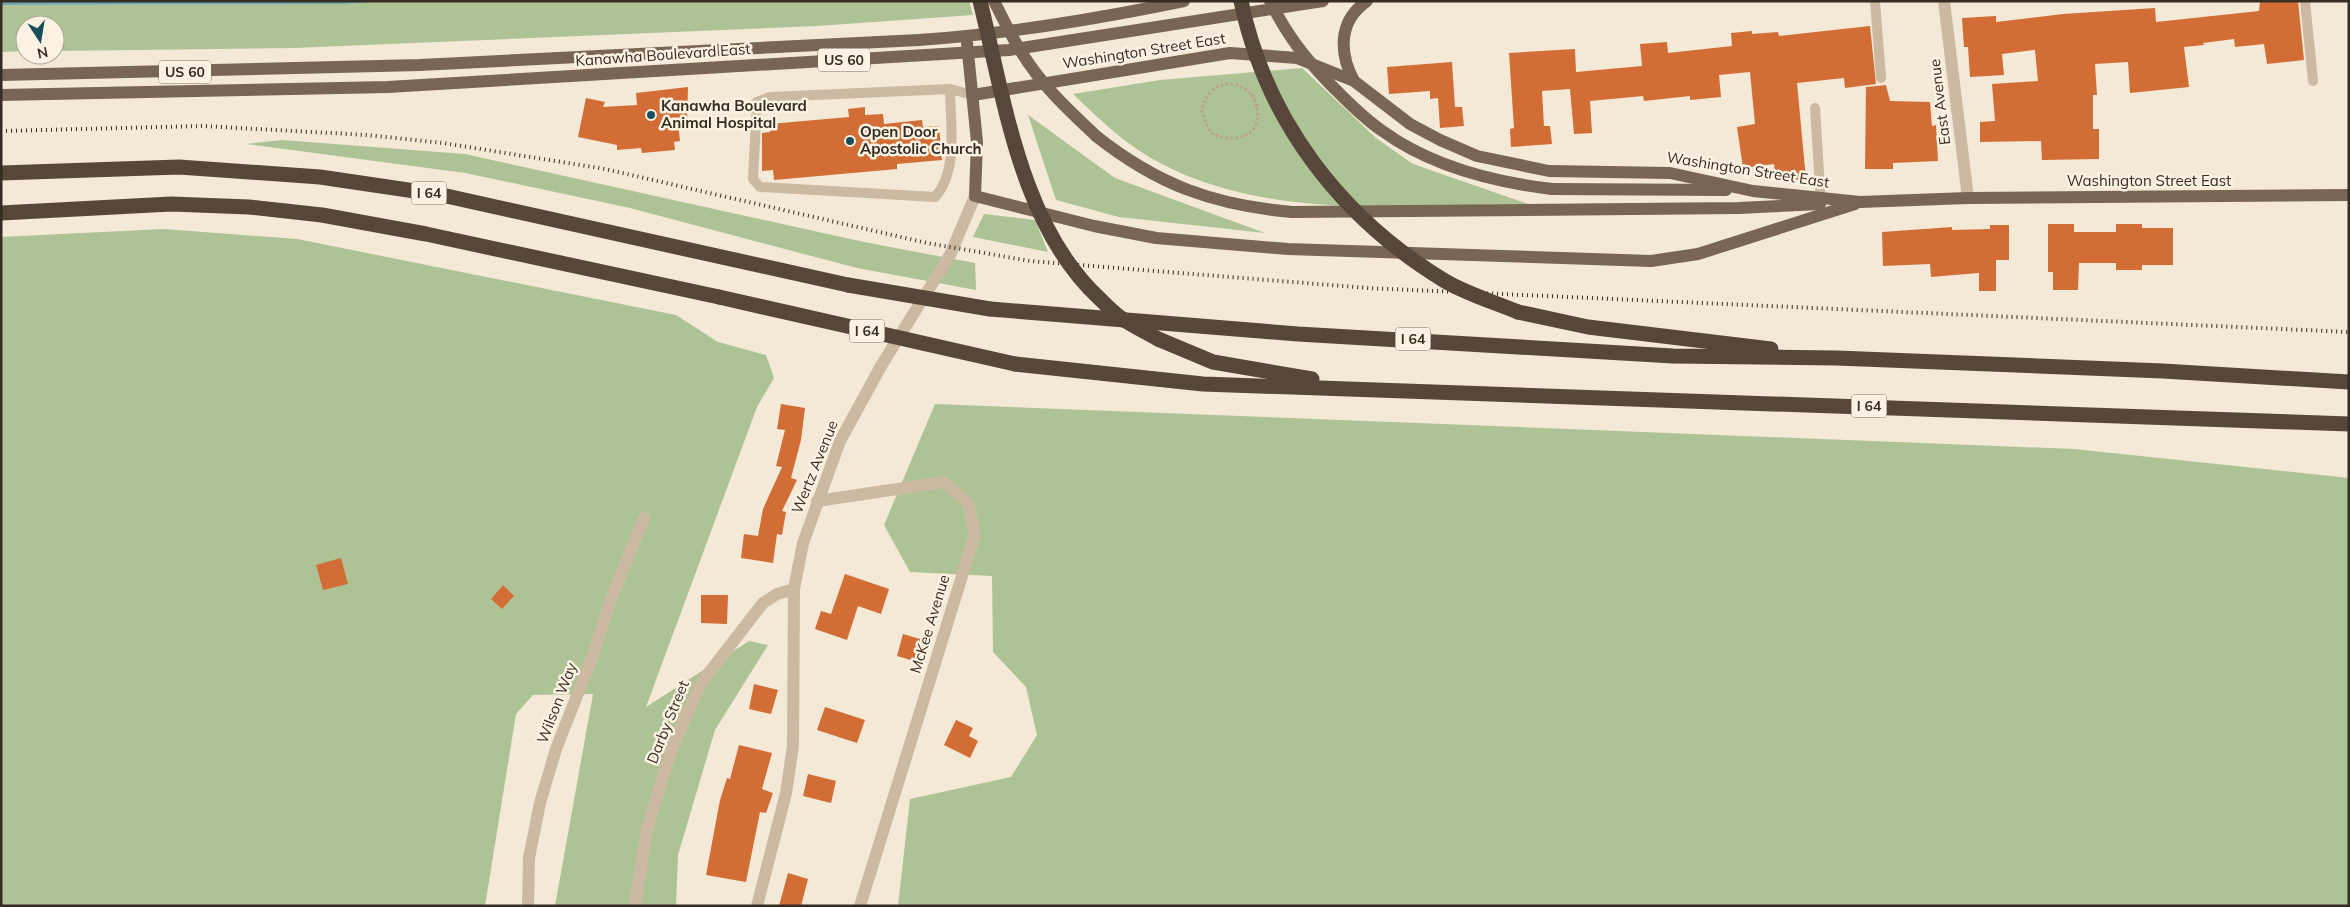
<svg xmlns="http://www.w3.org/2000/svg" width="2350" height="907" font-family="Mulish,sans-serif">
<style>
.green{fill:#aec395}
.water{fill:#72a8b3}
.building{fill:#d26d35}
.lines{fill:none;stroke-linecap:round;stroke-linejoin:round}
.path{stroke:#b8a38b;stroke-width:3;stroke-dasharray:2.5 2.5;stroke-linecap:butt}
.lane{stroke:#ccb9a1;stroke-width:10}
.street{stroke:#ccb9a1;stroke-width:12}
.primary{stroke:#796554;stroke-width:12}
.highway{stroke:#57473b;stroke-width:15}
.rail{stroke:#352c24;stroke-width:4;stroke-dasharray:1 4;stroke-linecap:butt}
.path-bridge{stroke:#b8a38b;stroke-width:3;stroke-dasharray:2.5 2.5;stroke-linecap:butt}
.primary-bridge{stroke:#796554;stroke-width:12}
.highway-bridge{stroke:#57473b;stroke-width:15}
.poi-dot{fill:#174e5a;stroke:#fbf2e2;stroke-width:2}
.labels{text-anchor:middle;stroke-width:5;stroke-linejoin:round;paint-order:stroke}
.shield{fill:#fbf2e2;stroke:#70675d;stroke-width:1}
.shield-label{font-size:14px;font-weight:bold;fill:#352c24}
.street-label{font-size:15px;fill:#352c24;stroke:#fbf2e2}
.poi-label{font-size:15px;font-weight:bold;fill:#352c24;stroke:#fbf2e2;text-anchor:start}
</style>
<rect width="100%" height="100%" fill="#f3e9d6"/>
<g class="green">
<polygon points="387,1 969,1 973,15 817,26 294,48 55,51 55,25 25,25 25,51 1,52 1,5 344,4"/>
<path d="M 1302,68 L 1376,138 L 1413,164 L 1528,204 C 1409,205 1271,221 1162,164 C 1128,147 1100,120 1073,94 L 1160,80 Z"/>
<polygon points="1028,115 1115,178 1265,233 1119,217 1056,200"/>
<polygon points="282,140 465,154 864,242 975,263 976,290 857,268 630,208 465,173 246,144"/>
<polygon points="984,214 1035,220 1048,252 973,237"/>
<polygon points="164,229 297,239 676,315 718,342 766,355 774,378 757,407 646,707 749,641 768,645 715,730 678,855 676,906 555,906 593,694 533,695 516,714 485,906 1,906 1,237"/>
<polygon points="935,404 2074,449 2349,478 2349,906 898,906 910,799 1011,777 1037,735 1026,687 993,652 992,576 910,572 884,525"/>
</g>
<polygon class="water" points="1,1 387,1 345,4 1,5"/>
<g class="building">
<polygon points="2260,1 2298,1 2304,60 2267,64 2264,44 2235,47 2234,39 2203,43 2204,45 2184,47 2189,87 2130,93 2128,62 2095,64 2097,95 2093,95 2093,129 2099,129 2099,159 2042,160 2041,141 1980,142 1980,122 1995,121 1992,84 2038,81 2035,50 2002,54 2004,75 1970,77 1968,47 1964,47 1962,18 1996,16 1996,22 2063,14 2155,8 2156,22 2259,11"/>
<polygon points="1870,26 1876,84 1845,88 1844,78 1797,83 1806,179 1776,182 1774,164 1743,168 1737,127 1755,124 1750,72 1719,75 1721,97 1690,100 1690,96 1644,101 1643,96 1590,101 1592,133 1574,134 1570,89 1542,91 1544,126 1550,126 1552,144 1511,147 1510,129 1514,128 1509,53 1575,49 1576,72 1642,66 1640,44 1667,42 1668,53 1732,46 1731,33 1752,31 1752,34 1778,32 1779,36"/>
<polygon points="1452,62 1455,107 1462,107 1464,126 1440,128 1438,98 1430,99 1430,91 1389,94 1387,67"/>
<polygon points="1886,85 1890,101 1930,102 1932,126 1936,125 1938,161 1893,163 1893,169 1865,169 1866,87"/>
<polygon points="688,87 687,123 678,124 680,141 674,142 675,150 642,153 641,148 617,150 617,145 578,137 586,98 605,102 603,107 637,105 636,93"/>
<polygon points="865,107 865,115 883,114 884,124 922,120 923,127 939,126 942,160 897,164 897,169 774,180 773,170 762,171 762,133 770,132 770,124 849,117 848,109"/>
<polygon points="2048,224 2074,224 2074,232 2116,232 2116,224 2142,224 2142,228 2173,228 2173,265 2142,265 2142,270 2116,270 2116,263 2079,263 2078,290 2053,290 2053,272 2048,272"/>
<polygon points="1990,225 2009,225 2009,260 1996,260 1996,291 1979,291 1979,273 1931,277 1930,264 1883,266 1882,232 1952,227 1952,230 1990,229"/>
<polygon points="781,404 805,408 801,440 791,478 797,480 782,511 786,512 782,535 777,534 773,563 741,558 744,534 758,536 763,509 782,467 776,466 785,430 777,429"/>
<polygon points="341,558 348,584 323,590 316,565"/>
<polygon points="845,574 889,589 881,614 858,606 847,640 815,629 821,611 831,614"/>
<polygon points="503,585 514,596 502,609 491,599"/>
<polygon points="701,595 728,595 727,624 701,623"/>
<polygon points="903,634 927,641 921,663 897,656"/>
<polygon points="754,684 778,690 771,714 749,709"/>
<polygon points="825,707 865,720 857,743 817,730"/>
<polygon points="956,720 973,728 969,736 978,741 970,758 944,745"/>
<polygon points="739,745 772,753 762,789 773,793 766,813 760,812 746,882 706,875 720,800 727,778 730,779"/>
<polygon points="808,774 836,781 831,803 803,796"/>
<polygon points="788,873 808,879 801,906 779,906"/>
</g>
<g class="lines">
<path class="path" d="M 1257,108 C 1263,138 1231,145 1210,132 L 1202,113 C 1205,76 1249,74 1258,109"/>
<g class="lane">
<polyline points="1875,1 1881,78"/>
<polyline points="2305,1 2313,81"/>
<path d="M 950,89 C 950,123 959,171 935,197 L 760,187 L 753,179 L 757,102 L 770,97 L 950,89 L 973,95"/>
<polyline points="1815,108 1821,204"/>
</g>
<g class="street">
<polyline points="1944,1 1968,198"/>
<polyline points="817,501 944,482 968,503 975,534 860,906"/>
<polyline points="528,906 529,858 540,803 556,749 593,655 611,599 644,518"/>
<polyline points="635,906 647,829 672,748 701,683 763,603 777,594 794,589"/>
<polyline points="757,906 786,793 793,746 794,589 803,543 840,441 881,366 950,255 975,196"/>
</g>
<g class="primary">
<polyline points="967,43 977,142 975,196 1094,226 1156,238 1288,249 1651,261 1698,254 1855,204"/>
<path d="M 1,75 L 420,65 L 919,40 C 1009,34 1096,19 1184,1"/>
<path d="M 1354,81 C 1339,53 1338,21 1367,1"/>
<polyline points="1,95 388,87 1009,50 1323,1"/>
<polyline points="973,95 1230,53 1297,58 1354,81 1410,124 1440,140 1477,156 1549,171 1670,173 1753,191 1860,202 1968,198 2349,195"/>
<path d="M 1096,136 C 1158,185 1213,205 1292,212 L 1739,208 L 1820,204"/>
<polyline points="1552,189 1726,190"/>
</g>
<g class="highway">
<polyline points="1,173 179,167 320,177 442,195 848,285"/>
<polyline points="1,213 171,204 249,207 322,215 426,234 719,297"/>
<polyline points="990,309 1298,334 1673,356 1837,358 2163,371 2349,382"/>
<polyline points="1518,312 1588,327 1771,349"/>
<polyline points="1158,339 1213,362 1312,379"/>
<polyline points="1015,364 1203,384 2349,424"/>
</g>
<polyline class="rail" points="1,131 202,126 367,135 443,143 605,169 927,243 1030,261 1368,288 2349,332"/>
<polyline class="path-bridge" points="1252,94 1257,108"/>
<g class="primary-bridge">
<path d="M 994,1 C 1006,25 1018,50 1035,72 C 1052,95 1075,116 1096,136"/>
<path d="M 1270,1 C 1287,35 1304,57 1330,84 C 1346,100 1362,117 1381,130 C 1430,166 1493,182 1552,189"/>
</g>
<g class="highway-bridge">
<path d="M 980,1 C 1005,102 1021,227 1101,300 C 1107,306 1114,313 1121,318 C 1133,326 1146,332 1158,339"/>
<path d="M 1241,1 C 1266,121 1341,218 1445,281 C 1467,294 1494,302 1518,312"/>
<polyline points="848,285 990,309"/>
<polyline points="719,297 1015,364"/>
</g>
</g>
<g class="poi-dot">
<circle cx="651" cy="115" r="5"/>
<circle cx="850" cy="141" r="5"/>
</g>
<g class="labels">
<g class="shield">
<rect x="818" y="48.5" width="52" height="23" rx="4"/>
<rect x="159" y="60.5" width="52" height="23" rx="4"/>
<rect x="411.5" y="181.5" width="35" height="23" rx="4"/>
<rect x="849.5" y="319.5" width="35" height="23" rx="4"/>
<rect x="1395.5" y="327.5" width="35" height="23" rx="4"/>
<rect x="1851.5" y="394.5" width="35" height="23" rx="4"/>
</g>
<g class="shield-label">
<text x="844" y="65">US 60</text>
<text x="185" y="77">US 60</text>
<text x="429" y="198">I 64</text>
<text x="867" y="336">I 64</text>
<text x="1413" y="344">I 64</text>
<text x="1869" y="411">I 64</text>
</g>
<g class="street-label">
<text transform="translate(1144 51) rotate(-9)" y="5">Washington Street East</text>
<text transform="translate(663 55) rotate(-4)" y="5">Kanawha Boulevard East</text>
<text transform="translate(1940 102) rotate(-97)" y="5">East Avenue</text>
<text transform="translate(1748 170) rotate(9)" y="5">Washington Street East</text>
<text x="2149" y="186">Washington Street East</text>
<text transform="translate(815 467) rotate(-68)" y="5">Wertz Avenue</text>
<text transform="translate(930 624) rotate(-73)" y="5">McKee Avenue</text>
<text transform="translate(557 703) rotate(-69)" y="5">Wilson Way</text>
<text transform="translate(668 722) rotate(-68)" y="5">Darby Street</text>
</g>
<g class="poi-label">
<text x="661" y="111">Kanawha Boulevard<tspan x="661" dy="17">Animal Hospital</tspan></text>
<text x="860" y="137">Open Door<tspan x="860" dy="17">Apostolic Church</tspan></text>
</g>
</g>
<rect width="2350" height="907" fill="none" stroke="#352c24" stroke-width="5"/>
<g transform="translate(40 40) rotate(168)"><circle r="24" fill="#fbf2e2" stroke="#aca396"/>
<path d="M0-4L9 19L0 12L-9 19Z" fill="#174e5a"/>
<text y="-8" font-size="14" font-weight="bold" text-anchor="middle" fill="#352c24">N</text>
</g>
</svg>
